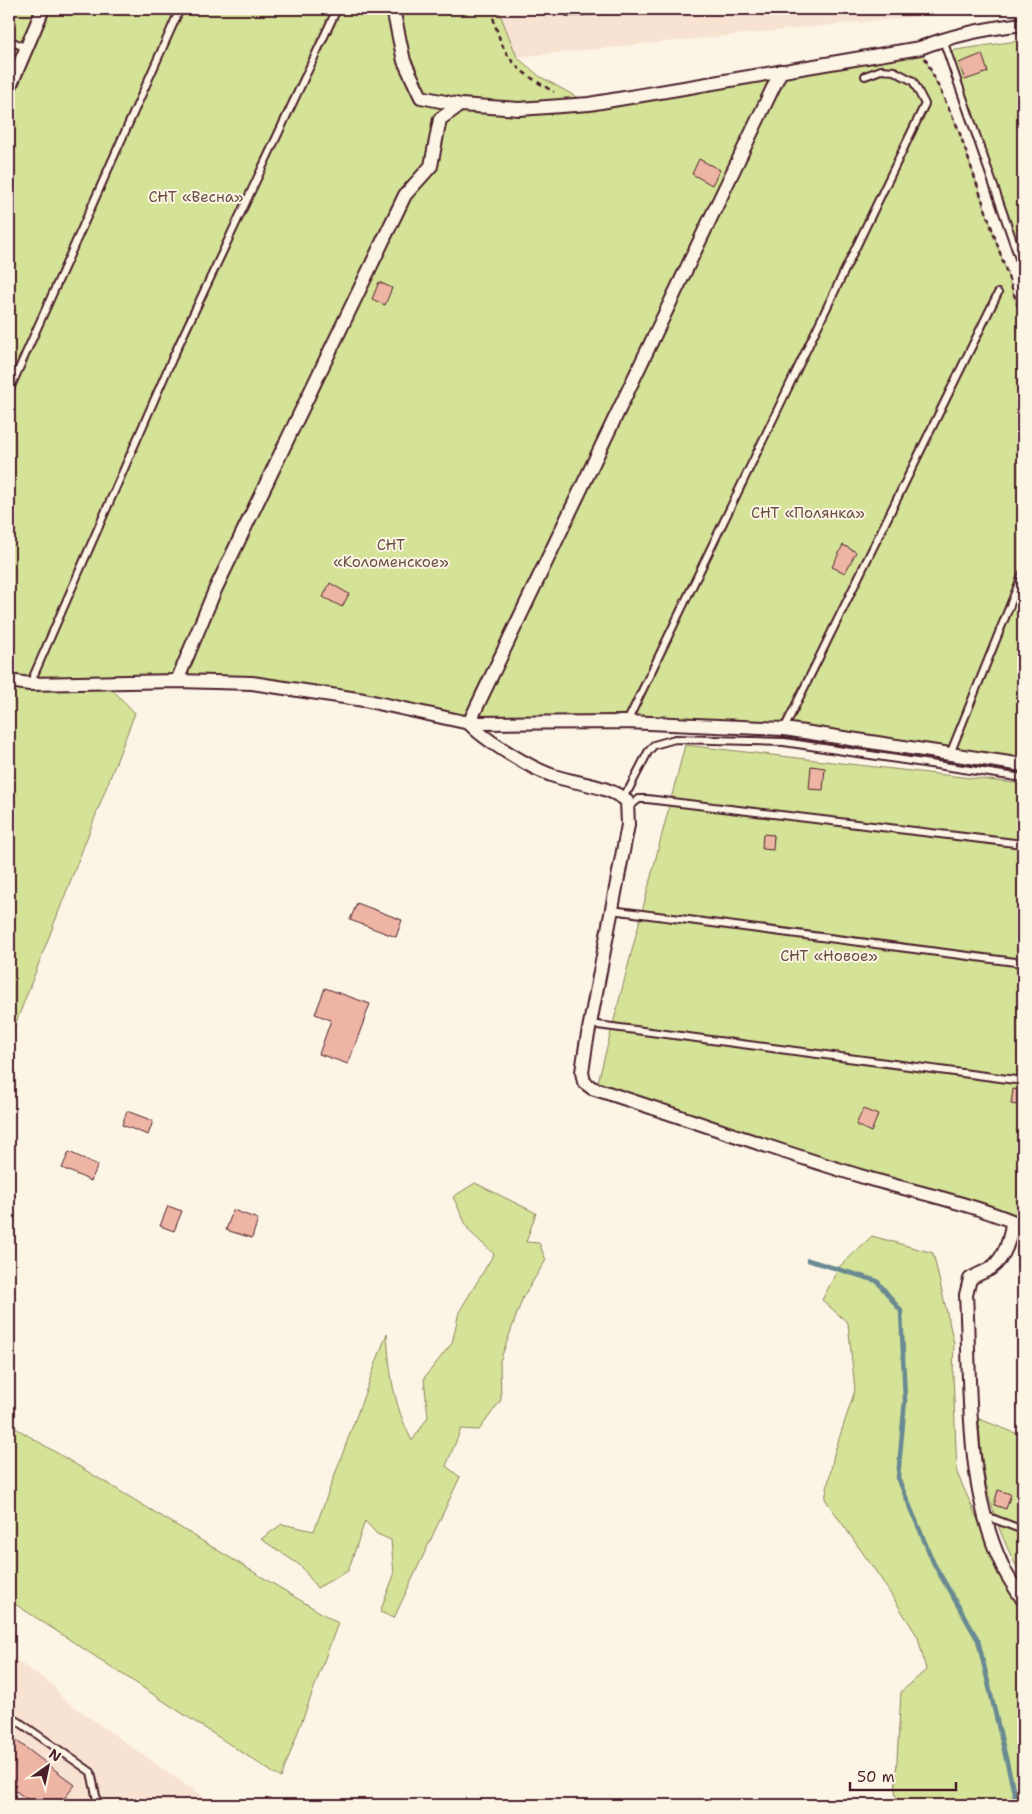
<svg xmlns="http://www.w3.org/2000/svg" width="1032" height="1814" font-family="'Shantell Sans',sans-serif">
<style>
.built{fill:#f8e2d2}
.green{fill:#d4e397;stroke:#8f8161}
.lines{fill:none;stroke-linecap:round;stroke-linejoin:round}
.stream{stroke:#6a8a93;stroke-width:4.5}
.building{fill:#eeb5a5;stroke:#4a1f2b}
.service-casing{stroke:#4a1f2b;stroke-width:10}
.minor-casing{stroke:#4a1f2b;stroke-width:16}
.path{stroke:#4a1f2b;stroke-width:2.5;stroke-dasharray:5 4;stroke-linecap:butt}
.service{stroke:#fcf5e5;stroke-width:6}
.minor{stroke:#fcf5e5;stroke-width:12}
.labels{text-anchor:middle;stroke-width:4;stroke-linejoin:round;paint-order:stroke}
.park-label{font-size:15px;fill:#6c5046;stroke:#fcf5e5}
</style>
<rect width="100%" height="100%" fill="#fcf5e5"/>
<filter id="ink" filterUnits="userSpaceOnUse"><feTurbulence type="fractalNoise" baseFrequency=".02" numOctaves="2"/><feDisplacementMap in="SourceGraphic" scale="10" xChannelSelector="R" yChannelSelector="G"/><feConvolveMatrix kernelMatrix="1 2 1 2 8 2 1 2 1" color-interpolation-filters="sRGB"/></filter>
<g filter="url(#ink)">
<g class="built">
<polygon points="498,9 992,9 517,57"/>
<polygon points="9,1655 54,1686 63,1699 215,1805 9,1805"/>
</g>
<g class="green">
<polygon points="9,9 498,9 517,57 539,76 589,104 920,48 958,128 1023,321 1023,765 784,729 469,723 252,683 105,682 135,713 9,1041"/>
<polygon points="1023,40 1023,270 949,51"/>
<polygon points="685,745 1023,784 1023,1218 833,1164 598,1082"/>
<path d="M 475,1183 L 536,1213 L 526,1242 L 539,1243 L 546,1260 L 523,1297 L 500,1361 L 501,1400 L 479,1430 L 461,1429 L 446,1466 L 460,1477 L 394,1618 L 380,1612 L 394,1575 L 391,1540 L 377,1534 L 365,1521 L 348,1571 L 317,1588 L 301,1566 L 261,1539 L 282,1524 L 314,1531 L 387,1333 C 390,1376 393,1402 412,1441 L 428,1417 L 424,1378 L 452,1343 L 459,1312 L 494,1254 L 469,1231 L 453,1197 Z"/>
<polygon points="872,1236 933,1253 954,1343 953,1374 957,1473 1002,1574 1023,1615 1023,1805 900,1805 895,1794 901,1692 926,1670 918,1637 881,1579 825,1499 834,1454 855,1390 848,1323 822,1300 839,1267"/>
<path d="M 979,1419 L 1023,1436 L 1023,1579 C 993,1524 981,1481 979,1419 Z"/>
<polygon points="9,1424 338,1623 281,1778 9,1600"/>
</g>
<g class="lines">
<polyline class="stream" points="808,1260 877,1281 901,1311 905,1400 898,1478 934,1564 978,1640 1017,1805"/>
</g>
<g class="building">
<polygon points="982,54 988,72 965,80 959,63"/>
<polygon points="699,159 720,170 712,185 692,174"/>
<polygon points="379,282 392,288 385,305 372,299"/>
<polygon points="843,545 856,552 845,573 832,567"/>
<polygon points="330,583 349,594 342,607 323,597"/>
<polygon points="811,766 825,768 823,790 809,789"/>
<polygon points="763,834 774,835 773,850 762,849"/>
<polygon points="357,903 402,920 396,937 350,920"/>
<polygon points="325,988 370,1004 348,1064 319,1054 331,1020 315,1014"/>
<polygon points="1013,1089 1023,1091 1023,1106 1011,1104"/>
<polygon points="863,1109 878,1115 871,1132 856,1125"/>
<polygon points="127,1111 153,1121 148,1135 122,1125"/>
<polygon points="69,1152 98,1165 91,1181 62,1168"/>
<polygon points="168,1206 182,1211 174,1231 160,1226"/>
<polygon points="233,1210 258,1219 252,1238 226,1230"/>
<polygon points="998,1490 1011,1494 1006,1509 994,1505"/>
<polygon points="9,1735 75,1785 59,1805 35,1805 9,1786"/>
</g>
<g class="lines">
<defs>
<g id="service">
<polyline points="568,12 621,9"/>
<polyline points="9,40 26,48"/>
<polyline points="943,40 1023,270"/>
<polyline points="9,391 180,9"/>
<polyline points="30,684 173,357 337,9"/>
<polyline points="627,722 925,104 913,81 894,71 881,70 865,76"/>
<polyline points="784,729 998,293"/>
<polyline points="950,754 1023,573"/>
<polyline points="621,797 629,789 648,752 654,745 675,739 784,742 1023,778"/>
<polyline points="628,808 639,799 647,799 1023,844"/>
<polyline points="611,910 1023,963"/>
<polyline points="590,1024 1023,1081"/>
<polyline points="986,1516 1023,1530"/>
<polyline points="9,1715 91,1772 98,1805"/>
</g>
<g id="minor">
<path d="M 393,9 L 404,61 L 421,97 L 460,105 L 519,109 L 589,104 L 920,48 C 952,35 989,28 1023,24"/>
<polyline points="9,89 43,9"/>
<polyline points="9,681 30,684 177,681 252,683 364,700 469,723 627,722 784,729 1023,765"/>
<polyline points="177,681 215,590 405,195 431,166 440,119 460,105"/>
<path d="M 469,723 C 484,740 532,769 554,776 C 578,784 608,785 627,801 L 628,825 L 586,1045 L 582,1072 L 584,1082 L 592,1088 C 684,1117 774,1150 867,1178 C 915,1192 965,1202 1012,1221 C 1011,1237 1005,1258 991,1268 C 985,1272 977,1274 970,1279 L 966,1295 C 971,1382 964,1484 1002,1565 C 1007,1577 1016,1589 1023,1600"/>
<polyline points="469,723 781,71"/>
</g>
</defs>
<use href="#service" class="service-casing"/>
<use href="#minor" class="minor-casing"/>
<g class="path">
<path d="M 491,9 C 503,58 511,67 554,92"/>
<polyline points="925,58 958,128 1023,321"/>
</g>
<use href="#service" class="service"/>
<use href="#minor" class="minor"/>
</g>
</g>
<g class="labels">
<g class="park-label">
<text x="196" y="202">СНТ «Весна»</text>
<text x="808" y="518">СНТ «Полянка»</text>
<text x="391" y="550">СНТ<tspan x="391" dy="17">«Коломенское»</tspan></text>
<text x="829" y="961">СНТ «Новое»</text>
</g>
</g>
<rect width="1032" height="1814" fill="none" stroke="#fcf5e5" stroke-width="30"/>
<rect x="15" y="15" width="1002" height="1784" fill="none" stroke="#4a1f2b" stroke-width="2" filter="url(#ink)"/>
<g transform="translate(48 1766) rotate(33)" stroke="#fcf5e5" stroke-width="4" paint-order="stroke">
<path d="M0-4L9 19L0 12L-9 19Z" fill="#4a1f2b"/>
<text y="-8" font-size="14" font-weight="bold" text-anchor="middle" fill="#4a1f2b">N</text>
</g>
<path d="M850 1782v8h106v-8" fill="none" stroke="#4a1f2b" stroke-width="2.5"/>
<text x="857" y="1782" font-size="15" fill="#4a1f2b" stroke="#fcf5e5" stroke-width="4" paint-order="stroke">50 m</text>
</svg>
